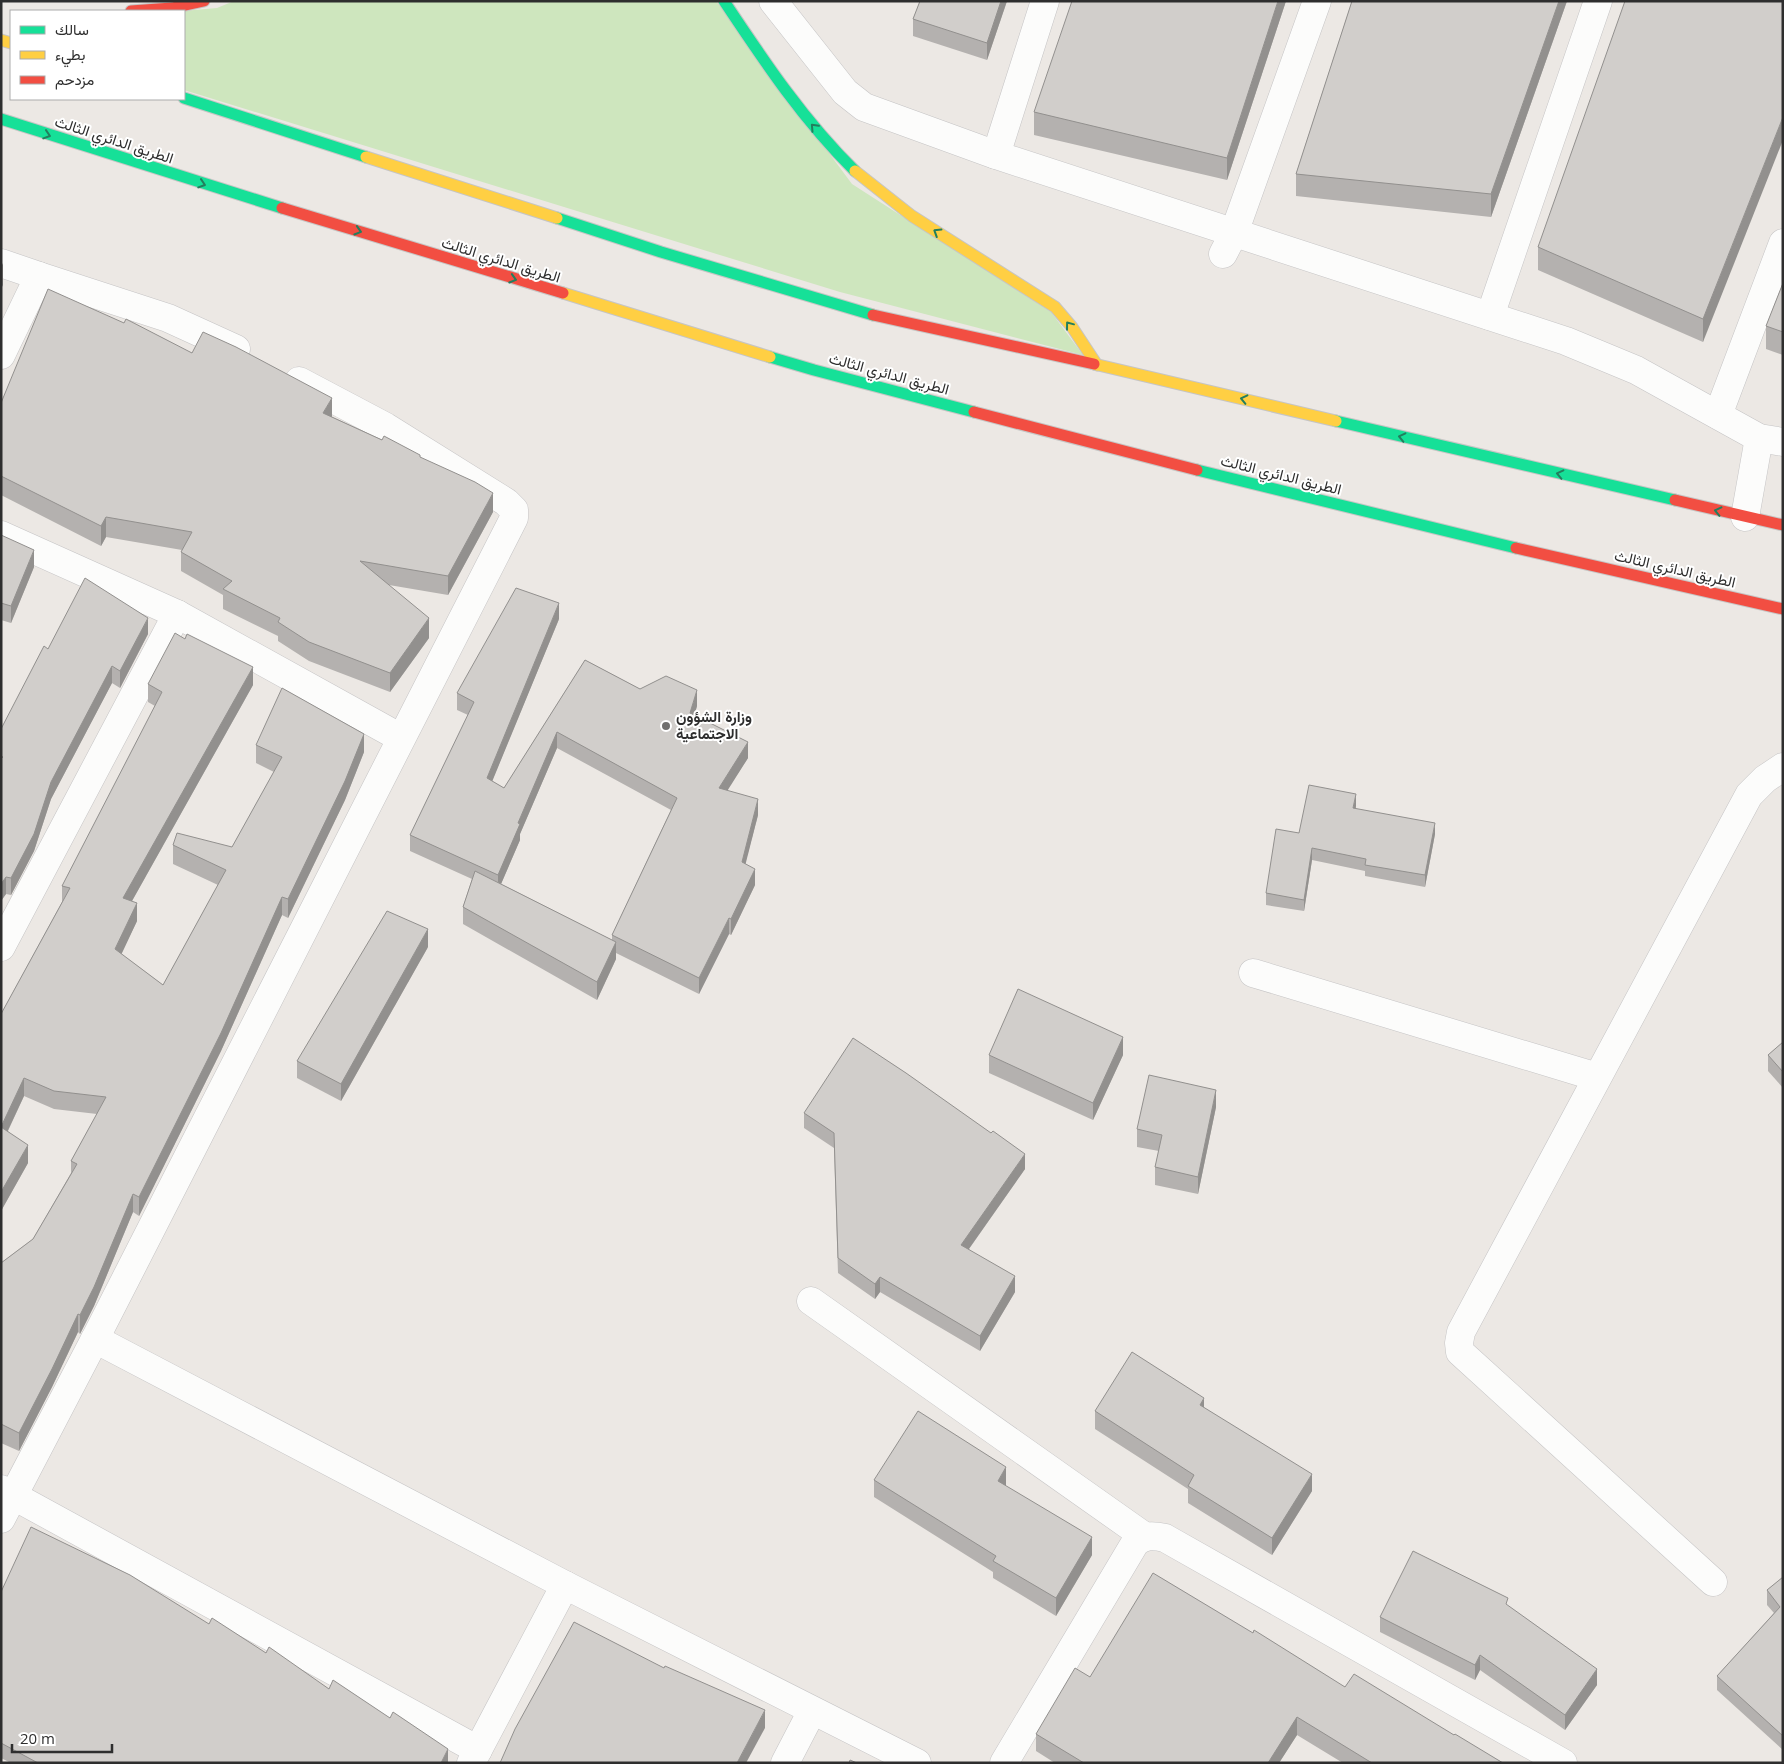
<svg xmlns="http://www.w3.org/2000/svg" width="1784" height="1764" font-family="'Open Sans',Vazirmatn,sans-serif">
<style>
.green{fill:#cee6be}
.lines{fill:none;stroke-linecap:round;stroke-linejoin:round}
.street-casing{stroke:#c5c4c5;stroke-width:29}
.fast-casing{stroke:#c6c5c4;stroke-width:13}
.slow-casing{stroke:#c6c5c4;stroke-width:13}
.jam-casing{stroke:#c6c5c4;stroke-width:13}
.street{stroke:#fcfcfb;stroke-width:28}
.fast{stroke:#16e098;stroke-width:11}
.slow{stroke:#ffcf43;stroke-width:11}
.jam{stroke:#f24e42;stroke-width:11}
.wall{fill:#b4b1af;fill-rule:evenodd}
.shaded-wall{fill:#92908e}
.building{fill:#d1cecb;stroke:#92908e}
.oneway{stroke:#237e5e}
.poi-dot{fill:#706f6e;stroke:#fff;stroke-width:2}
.labels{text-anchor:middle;stroke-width:4;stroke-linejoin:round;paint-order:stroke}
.street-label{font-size:15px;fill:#2e2e2e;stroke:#fff}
.poi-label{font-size:15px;font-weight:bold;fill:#2e2e2e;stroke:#fff;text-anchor:start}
</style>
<rect width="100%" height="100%" fill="#ece8e4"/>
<polygon class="green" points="234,1 716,1 852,184 1051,312 1083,355 840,292 184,90 183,11 217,8"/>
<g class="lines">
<defs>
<g id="street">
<polyline points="773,1 845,92 864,107 996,155 1566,341 1636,370 1759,438 1783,442"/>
<polyline points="996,155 1045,1"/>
<polyline points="1223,254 1234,233 1317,1"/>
<polyline points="1,263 39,276 1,355"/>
<polyline points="39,276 168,318 236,349"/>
<polyline points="1490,316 1598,1"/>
<polyline points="1718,415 1783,243"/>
<polyline points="1745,517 1759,438"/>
<polyline points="1,535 177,614 401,738"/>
<polyline points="1,947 177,614"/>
<polyline points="1253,973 1597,1077"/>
<polyline points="811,1301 1144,1536"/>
<polyline points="95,1339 514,518 514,510 506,502 386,427 299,381"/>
<polyline points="1,1489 478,1750"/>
<polyline points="1,1519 95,1339 565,1585 917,1763"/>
<polyline points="1713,1582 1460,1352 1459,1343 1461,1332 1749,795 1765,779 1783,767"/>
<polyline points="471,1763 565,1585"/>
<polyline points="785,1763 812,1711"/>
<path d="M 1004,1763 L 1135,1543 C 1145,1535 1152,1535 1165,1538 L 1563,1763"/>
</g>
<g id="fast">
<path d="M 724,1 C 764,61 803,120 855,171"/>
<polyline points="184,98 366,157"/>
<polyline points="1,119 282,208"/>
<polyline points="557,218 661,252 873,315"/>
<polyline points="770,357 814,370 974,412"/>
<polyline points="1336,421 1675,500"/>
<polyline points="1197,470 1516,548"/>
</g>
<g id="slow">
<polyline points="1,40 11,43"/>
<polyline points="366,157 557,218"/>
<polyline points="855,171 912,216 1055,307 1072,327 1097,365"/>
<polyline points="563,293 770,357"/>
<polyline points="1094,364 1336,421"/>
</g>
<g id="jam">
<polyline points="131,11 172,8 204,1"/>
<polyline points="282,208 563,293"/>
<polyline points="873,315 1094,364"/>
<polyline points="974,412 1197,470"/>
<polyline points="1675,500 1783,525"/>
<polyline points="1516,548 1783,609"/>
</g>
</defs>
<use href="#street" class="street-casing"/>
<use href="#fast" class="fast-casing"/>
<use href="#slow" class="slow-casing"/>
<use href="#jam" class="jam-casing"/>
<use href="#street" class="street"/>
<use href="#fast" class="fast"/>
<use href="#slow" class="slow"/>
<use href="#jam" class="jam"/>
</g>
<g class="wall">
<polygon points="920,1 1007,1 987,60 913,36 913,19"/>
<polygon points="1286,1 1227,180 1034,135 1034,112"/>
<polygon points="1352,1 1567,1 1491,217 1296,196 1296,174"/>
<polygon points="1783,1 1703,342 1538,270 1538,247"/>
<polygon points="1783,283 1783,355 1766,349 1766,326"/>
<polygon points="124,323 192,353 420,457 493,512 448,595 389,585 429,638 390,692 309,661 278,641 278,636 223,609 223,595 181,571 181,552 182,550 106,537 101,546 1,495 1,403"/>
<polygon points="1,535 34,567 11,623 1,620"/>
<path d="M 559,619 L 492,781 L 504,788 L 585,660 L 640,689 L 697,706 L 694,716 L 748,758 L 727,790 L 758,815 L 745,864 L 755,885 L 731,935 L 729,934 L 699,994 L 616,953 L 616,959 L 597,1000 L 463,924 L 463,907 L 472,879 L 410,851 L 410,835 L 468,715 L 457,710 L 457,693 ZM 557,748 L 671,810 L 612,935 L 612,940 L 501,884 L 520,840 L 520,834 Z"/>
<polygon points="148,634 120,688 112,683 51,799 34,851 11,895 6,894 1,901 1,729 48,649"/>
<polygon points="148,684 253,685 132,901 137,921 121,954 163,985 218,885 173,864 173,845 232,847 274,772 256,763 256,745 364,752 345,800 288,918 282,915 221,1051 139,1216 133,1212 94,1306 80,1334 78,1332 52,1387 19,1451 1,1443 1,1263 33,1239 71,1173 71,1161 97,1114 54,1109 24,1096 8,1131 28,1163 1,1211 1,1014 62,902 62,886 155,706 148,702"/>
<polygon points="1356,806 1356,809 1435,834 1425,887 1365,876 1365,871 1312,860 1304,911 1266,905 1266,893 1299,833"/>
<polygon points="428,947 341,1101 297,1078 297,1061"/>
<polygon points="1783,1042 1783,1088 1768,1071 1768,1055"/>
<polygon points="989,1055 1123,1055 1093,1120 989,1073"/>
<polygon points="1216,1107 1198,1194 1155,1185 1155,1167 1159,1151 1137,1147 1137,1129"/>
<polygon points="804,1113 1025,1169 969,1249 1015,1292 980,1351 880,1292 875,1299 838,1273 834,1148 804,1128"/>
<polygon points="1204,1408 1312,1491 1272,1555 1188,1503 1188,1489 1095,1429 1095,1411"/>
<polygon points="874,1480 1006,1485 1006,1486 1092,1555 1056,1616 993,1578 993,1572 874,1497"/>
<polygon points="1783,1577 1783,1750 1717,1690 1717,1676 1774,1613 1767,1605 1767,1590"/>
<polygon points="1,1592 209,1624 266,1653 329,1689 448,1763 11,1763 1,1758"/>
<polygon points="1508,1606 1597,1685 1565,1730 1480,1670 1475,1680 1380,1632 1380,1617"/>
<polygon points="1090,1677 1345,1687 1454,1735 1503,1763 1343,1763 1297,1735 1279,1763 1055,1763 1036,1751 1036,1734"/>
</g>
<g class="shaded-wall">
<polygon points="1001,1 1007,1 987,60 987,43"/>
<polygon points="1278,1 1286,1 1227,180 1227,158"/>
<polygon points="1559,1 1567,1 1491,217 1491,194"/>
<polygon points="1783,117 1783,140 1703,342 1703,319"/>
<polygon points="3,263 3,285 1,289 1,267"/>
<polygon points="332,398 332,418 323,413"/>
<polygon points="493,493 493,512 448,595 448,576"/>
<polygon points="106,517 106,537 101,546 101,526"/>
<polygon points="34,550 34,567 11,623 11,606"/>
<polygon points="559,603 559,619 487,794 487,778"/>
<polygon points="148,618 148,634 120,688 120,671"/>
<polygon points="429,618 429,638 390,692 390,673"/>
<polygon points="112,666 112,683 51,799 34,851 11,895 11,878 51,782"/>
<polygon points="253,667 253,685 123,917 123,898"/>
<polygon points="697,690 697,706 690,730 690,713"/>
<polygon points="557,732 557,748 520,834 520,840 498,891 498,875 518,823"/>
<polygon points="364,734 364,752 345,800 288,918 288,899"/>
<polygon points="748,742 748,758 719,804 719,788"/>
<polygon points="1356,794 1356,806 1353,820 1353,808"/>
<polygon points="758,799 758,815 742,878 742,862"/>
<polygon points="1435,823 1435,834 1425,887 1425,875"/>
<polygon points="1312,848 1312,860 1304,911 1304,900"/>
<polygon points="755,869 755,885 731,935 731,919"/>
<polygon points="6,877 6,894 1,901 1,884"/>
<polygon points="282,897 282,915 221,1051 139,1216 139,1197"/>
<polygon points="137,903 137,921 115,968 115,949"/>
<polygon points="729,918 729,934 699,994 699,978"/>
<polygon points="428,929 428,947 341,1101 341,1084"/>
<polygon points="616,942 616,959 597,1000 597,982"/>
<polygon points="1123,1037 1123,1055 1093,1120 1093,1103"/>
<polygon points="24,1078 24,1096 1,1145 1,1127"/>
<polygon points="1216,1090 1216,1107 1198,1194 1198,1177"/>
<polygon points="28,1145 28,1163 1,1211 1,1192"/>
<polygon points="1025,1154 1025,1169 961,1260 961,1245"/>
<polygon points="133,1194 133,1212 94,1306 80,1334 80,1315"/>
<polygon points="1015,1276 1015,1292 980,1351 980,1336"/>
<polygon points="880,1277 880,1292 875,1299 875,1284"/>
<polygon points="78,1314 78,1332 52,1387 19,1451 19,1433"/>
<polygon points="1204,1398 1204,1416 1200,1405"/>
<polygon points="1006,1467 1006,1485 998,1499 998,1481"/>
<polygon points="1312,1474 1312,1491 1272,1555 1272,1538"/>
<polygon points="1092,1537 1092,1555 1056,1616 1056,1598"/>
<polygon points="1480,1655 1480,1670 1475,1680 1475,1665"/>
<polygon points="1597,1669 1597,1685 1565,1730 1565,1715"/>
<polygon points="765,1710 765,1728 746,1763 737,1763"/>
<polygon points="1297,1717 1297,1735 1279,1763 1268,1763"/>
<polygon points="448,1749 448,1763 441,1763"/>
</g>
<g class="building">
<polygon points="920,1 1001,1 987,43 913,19"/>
<polygon points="1072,1 1278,1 1227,158 1034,112"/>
<polygon points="1352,1 1559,1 1491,194 1296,174"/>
<polygon points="1625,1 1783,1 1783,117 1703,319 1538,247"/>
<polygon points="1783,283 1783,332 1766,326"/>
<polygon points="48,289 124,323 126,319 192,353 203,332 236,347 332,398 323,413 382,440 384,436 420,455 420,457 475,482 493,493 448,576 360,561 429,618 390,673 309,642 278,622 280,618 223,589 232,581 181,552 192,532 106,517 101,526 1,476 1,403"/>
<polygon points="1,535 34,550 11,606 1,603"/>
<polygon points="85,578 148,618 120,671 112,666 51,782 34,834 11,878 6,877 1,884 1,759 3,757 1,756 1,729 44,646 48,649"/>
<polygon points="516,588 559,603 487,778 504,788 585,660 640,689 666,676 697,690 690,713 748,742 719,788 758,799 742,862 755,869 731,919 729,918 699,978 612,935 677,798 557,732 518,823 520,824 498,875 410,835 474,702 457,693"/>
<polygon points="175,633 185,639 187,634 253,667 123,898 137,903 115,949 163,985 226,870 173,845 177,833 232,847 282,757 256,745 282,688 364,734 345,781 288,899 282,897 221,1033 139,1197 133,1194 94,1287 80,1315 78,1314 52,1369 19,1433 1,1424 1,1263 33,1239 77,1164 71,1161 106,1097 54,1091 24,1078 1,1127 1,1014 70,888 62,886 162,692 148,684"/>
<polygon points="1309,785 1356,794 1353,808 1435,823 1425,875 1365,865 1366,859 1312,848 1304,900 1266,893 1276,829 1299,833"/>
<polygon points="475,871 616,942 597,982 463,907"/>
<polygon points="387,911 428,929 341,1084 297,1061"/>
<polygon points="1018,989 1123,1037 1093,1103 989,1055"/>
<polygon points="853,1038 906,1073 991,1133 993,1131 1025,1154 961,1245 1015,1276 980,1336 880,1277 875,1284 838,1258 834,1133 804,1113"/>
<polygon points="1783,1042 1783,1072 1768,1055"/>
<polygon points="1149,1075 1216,1090 1198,1177 1155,1167 1162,1135 1137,1129"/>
<polygon points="1,1127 28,1145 1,1192"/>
<polygon points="1132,1352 1204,1398 1200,1405 1312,1474 1272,1538 1188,1486 1194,1475 1095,1411"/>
<polygon points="918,1411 1006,1467 998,1481 1092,1537 1056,1598 993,1561 996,1556 874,1480"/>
<polygon points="31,1527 130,1575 209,1624 212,1618 266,1653 269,1647 329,1689 333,1680 390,1718 393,1712 448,1749 441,1763 38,1763 1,1743 1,1592"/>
<polygon points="1413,1551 1508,1598 1506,1604 1597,1669 1565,1715 1480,1655 1475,1665 1380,1617"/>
<polygon points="1153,1573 1253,1633 1254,1630 1345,1687 1354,1674 1454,1735 1455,1734 1503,1763 1372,1763 1297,1717 1268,1763 1084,1763 1036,1734 1075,1668 1090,1677"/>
<polygon points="1783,1577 1783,1736 1717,1676 1780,1607 1767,1590"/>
<polygon points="574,1622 664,1668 665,1666 765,1710 737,1763 500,1763 515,1729"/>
<polygon points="850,1760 857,1763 849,1763"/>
</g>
<defs><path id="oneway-chevron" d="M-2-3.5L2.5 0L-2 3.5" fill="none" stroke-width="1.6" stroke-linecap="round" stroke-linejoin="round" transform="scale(1.25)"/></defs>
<g class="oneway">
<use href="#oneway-chevron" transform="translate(814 127) rotate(-133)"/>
<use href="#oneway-chevron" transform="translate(47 135) rotate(18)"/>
<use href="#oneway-chevron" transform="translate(202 184) rotate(18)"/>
<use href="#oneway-chevron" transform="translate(358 231) rotate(17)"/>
<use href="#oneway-chevron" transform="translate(937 232) rotate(-148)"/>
<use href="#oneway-chevron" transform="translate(513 279) rotate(17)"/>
<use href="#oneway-chevron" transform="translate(1069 325) rotate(-127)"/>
<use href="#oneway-chevron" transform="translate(1244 399) rotate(-167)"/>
<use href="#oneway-chevron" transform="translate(1402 437) rotate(-167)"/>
<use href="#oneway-chevron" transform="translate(1560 474) rotate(-167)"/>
<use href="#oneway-chevron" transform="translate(1718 511) rotate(-167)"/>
</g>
<circle class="poi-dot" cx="666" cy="726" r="5"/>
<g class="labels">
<g class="street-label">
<text transform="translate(114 140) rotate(18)" y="5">الطريق الدائري الثالث</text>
<text transform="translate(501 260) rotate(17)" y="5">الطريق الدائري الثالث</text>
<text transform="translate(889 374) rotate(15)" y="5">الطريق الدائري الثالث</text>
<text transform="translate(1281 475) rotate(14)" y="5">الطريق الدائري الثالث</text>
<text transform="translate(1675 569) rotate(13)" y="5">الطريق الدائري الثالث</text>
</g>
<g class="poi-label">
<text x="676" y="722">وزارة الشؤون<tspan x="676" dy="17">الاجتماعية</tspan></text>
</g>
</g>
<rect width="1784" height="1764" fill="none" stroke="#2e2e2e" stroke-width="5"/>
<rect x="10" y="10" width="175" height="90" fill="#ffffff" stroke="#ababab"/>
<rect x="20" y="26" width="25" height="8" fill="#16e098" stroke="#ababab"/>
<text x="55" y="35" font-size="15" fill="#2e2e2e">سالك</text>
<rect x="20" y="51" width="25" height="8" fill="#ffcf43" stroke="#ababab"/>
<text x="55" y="60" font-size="15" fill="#2e2e2e">بطيء</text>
<rect x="20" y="76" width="25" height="8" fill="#f24e42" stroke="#ababab"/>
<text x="55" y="85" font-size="15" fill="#2e2e2e">مزدحم</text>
<path d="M12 1744v8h100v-8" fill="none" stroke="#2e2e2e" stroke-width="2.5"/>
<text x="20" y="1744" font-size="15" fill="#2e2e2e" stroke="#ffffff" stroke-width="4" paint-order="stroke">20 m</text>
</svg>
